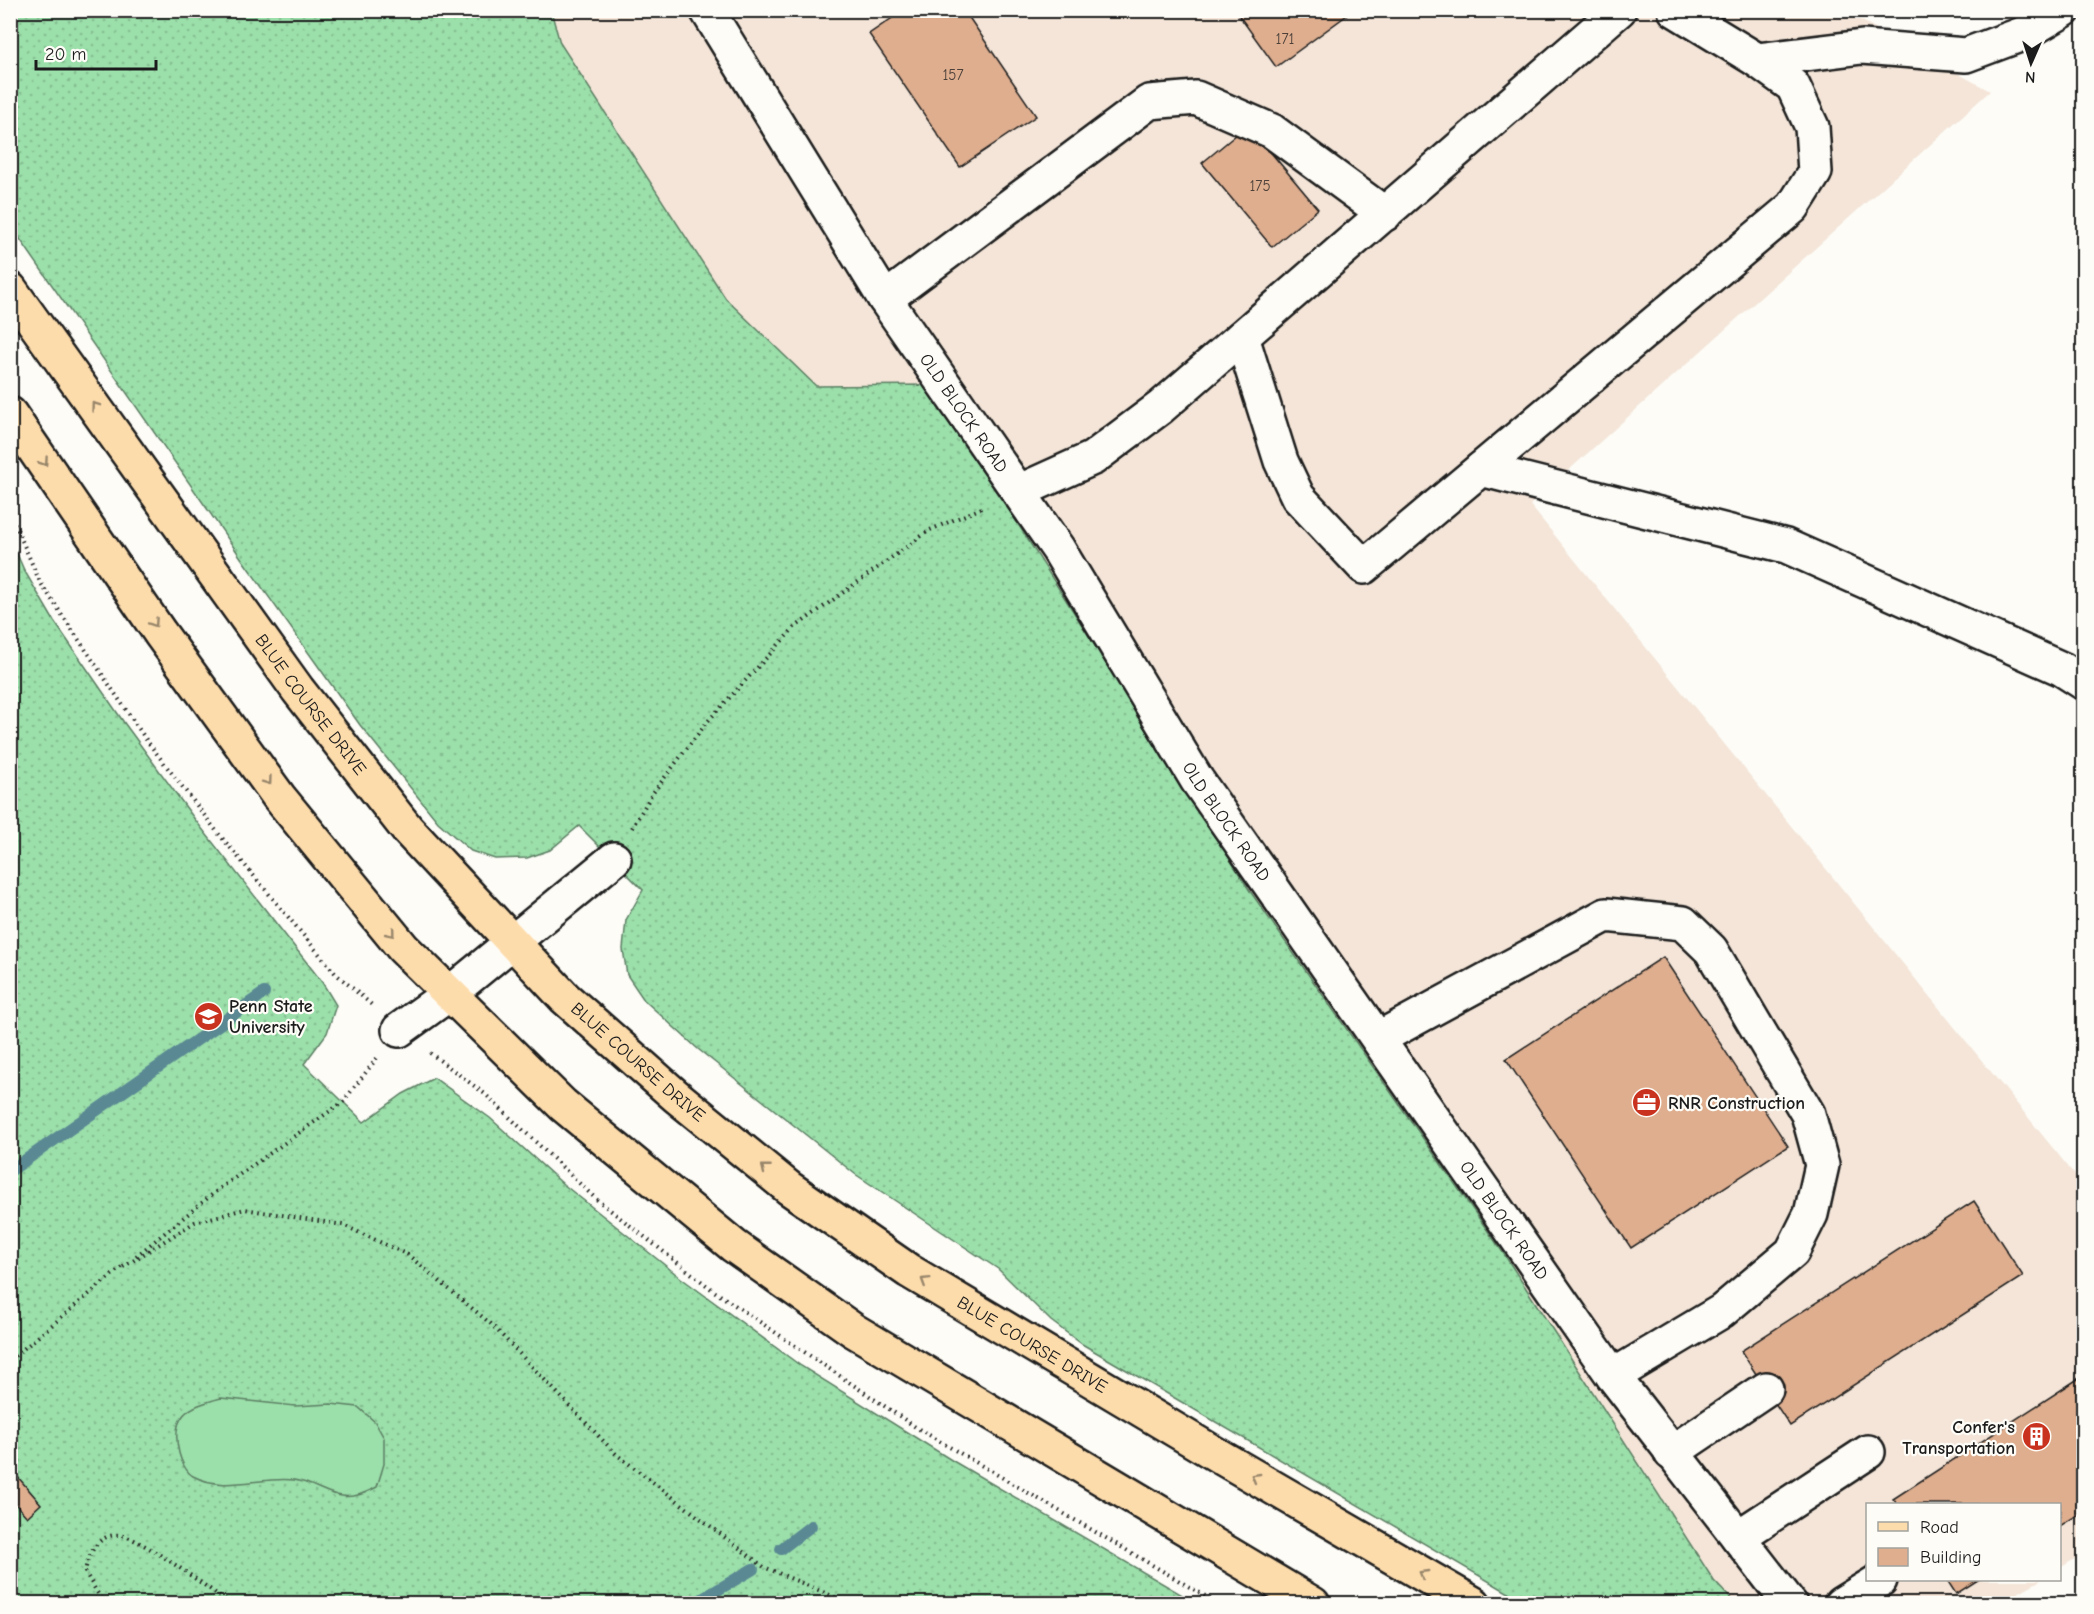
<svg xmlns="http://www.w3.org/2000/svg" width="2094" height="1614" font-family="'Comic Neue',sans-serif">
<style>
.built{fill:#f4e5d8}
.grass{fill:url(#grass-dots);stroke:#5c7e63;stroke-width:1.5}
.garden{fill:#9bdfaa;stroke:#5c7e63;stroke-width:1.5}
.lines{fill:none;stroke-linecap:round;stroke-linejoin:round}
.stream{stroke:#5a8993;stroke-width:12}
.building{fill:#deae8f;stroke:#1c1c1c;stroke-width:1.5}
.minor-casing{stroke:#1c1c1c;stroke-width:38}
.major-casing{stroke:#1c1c1c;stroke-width:38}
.path{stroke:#1c1c1c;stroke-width:4;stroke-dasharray:1.5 4.5;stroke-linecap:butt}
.minor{stroke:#fdfcf7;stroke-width:33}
.major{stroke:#fddcac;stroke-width:33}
.oneway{stroke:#98866b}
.labels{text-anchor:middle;stroke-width:4.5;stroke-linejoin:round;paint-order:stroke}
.number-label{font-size:15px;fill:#4c4039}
.street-label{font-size:18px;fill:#1c1c1c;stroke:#fdfcf7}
.poi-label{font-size:18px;font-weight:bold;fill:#1c1c1c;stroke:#fdfcf7;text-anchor:start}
</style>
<defs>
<pattern id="grass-dots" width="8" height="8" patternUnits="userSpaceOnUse" patternTransform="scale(1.5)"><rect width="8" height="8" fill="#9bdfaa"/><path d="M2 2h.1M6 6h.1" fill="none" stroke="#85bf92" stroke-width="1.8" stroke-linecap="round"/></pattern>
</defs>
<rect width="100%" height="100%" fill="#fdfcf7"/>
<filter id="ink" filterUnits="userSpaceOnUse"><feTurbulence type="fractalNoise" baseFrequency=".0167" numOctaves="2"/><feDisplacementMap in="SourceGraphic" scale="12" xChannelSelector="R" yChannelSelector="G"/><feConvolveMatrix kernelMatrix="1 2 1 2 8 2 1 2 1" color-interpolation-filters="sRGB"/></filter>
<g filter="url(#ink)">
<polygon class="built" points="551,11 1844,11 1990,91 1530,505 2083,1185 2083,1554 2060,1568 2060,1504 1868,1504 1868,1580 2041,1580 2000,1603 1735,1603 1714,1581 1250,891 930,385 816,386 726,299 560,43"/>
<g class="grass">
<polygon points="10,11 551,11 560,43 726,299 816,386 930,385 1250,891 1504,1254 1714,1581 1735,1603 1526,1603 1082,1344 1051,1321 998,1269 855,1174 698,1049 644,1000 627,975 623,949 626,920 643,890 579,826 550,850 527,858 495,859 471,851 438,822 360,725 244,562 11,226"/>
<polygon points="10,538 24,570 54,621 125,724 196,821 322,982 336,1005 327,1033 304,1064 364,1122 403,1094 434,1078 490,1118 563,1184 681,1278 801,1366 953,1461 1196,1603 11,1603"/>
</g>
<path class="garden" d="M 221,1398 L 295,1406 L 331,1404 L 358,1407 L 375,1422 L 384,1438 L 384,1464 L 377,1487 C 365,1493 355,1498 342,1496 C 326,1494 311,1482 294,1480 C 261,1476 225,1493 193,1476 C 186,1472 181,1461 179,1453 C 170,1415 187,1407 221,1398 Z"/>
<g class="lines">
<g class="stream">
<polyline points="10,1171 264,993"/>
<polyline points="781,1549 811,1526"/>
<polyline points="694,1604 753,1569"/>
</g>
</g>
<g class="building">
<polygon points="904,10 964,10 1036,116 960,167 869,34"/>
<polygon points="1235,10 1354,10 1276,67"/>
<polygon points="1248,125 1318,209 1272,247 1202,163"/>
<polygon points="1663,957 1788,1146 1631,1248 1506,1059"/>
<polygon points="1974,1201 2023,1276 1790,1426 1741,1351"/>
<polygon points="2084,1375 2084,1511 2060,1526 2060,1504 1897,1504 1893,1499"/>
<polygon points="17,1476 41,1504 27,1517 10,1498 10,1481"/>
<polygon points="1947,1580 1978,1580 1956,1594"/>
</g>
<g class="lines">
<defs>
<g id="minor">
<path id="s1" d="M 707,10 L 885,299 L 1058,549 L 1197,780 L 1613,1376 L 1790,1604"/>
<polyline points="1757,60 1862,47 1966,55 2025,33 2064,10"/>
<polyline points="885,299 1149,102 1196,98 1272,131 1385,214"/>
<polyline points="1242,337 1281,461 1298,497 1364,567 1793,207 1815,172 1812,127 1793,86 1757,60 1675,10"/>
<polyline points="1481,469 1786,546 2062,669 2084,683"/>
<polyline points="1020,491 1093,458 1161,407 1619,10"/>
<polyline points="399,1030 449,994 614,859"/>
<polyline points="1379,1038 1606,915 1683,923 1711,950 1808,1114 1822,1165 1811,1214 1792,1252 1722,1311 1613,1376"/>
<polyline points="1671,1453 1766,1389"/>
<polyline points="1738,1537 1868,1452"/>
<polyline points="1841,1604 1880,1580"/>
</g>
<g id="major">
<path id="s2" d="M 10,289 L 298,690 L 407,829 L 565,998 L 676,1096 L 789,1188 L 909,1271 L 1224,1459 L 1474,1604"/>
<polyline points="10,414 160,633 279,797 403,948 563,1105 734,1246 853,1330 1313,1604"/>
</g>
</defs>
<use href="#minor" class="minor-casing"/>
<use href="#major" class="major-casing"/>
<g class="path">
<polyline points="10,513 40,582 147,741 218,833 335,973 373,1006"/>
<polyline points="632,828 652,794 708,721 794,628 930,530 984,507"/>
<polyline points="430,1053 485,1094 596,1199 714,1291 917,1428 1219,1604"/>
<polyline points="136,1256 219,1189 343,1102 377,1058"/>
<polyline points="123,1267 195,1222 245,1209 343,1225 408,1255 491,1324 616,1454 764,1567 851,1604"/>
<polyline points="10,1360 123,1266"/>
<path d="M 104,1604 L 85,1572 C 88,1553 100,1530 124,1536 C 150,1544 206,1587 231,1604"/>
</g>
<use href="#minor" class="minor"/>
<use href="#major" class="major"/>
</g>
<defs><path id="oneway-chevron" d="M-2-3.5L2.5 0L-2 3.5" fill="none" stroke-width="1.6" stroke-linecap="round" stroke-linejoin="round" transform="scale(1.5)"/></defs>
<g class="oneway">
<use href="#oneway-chevron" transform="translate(95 406) rotate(-126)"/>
<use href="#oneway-chevron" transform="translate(44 462) rotate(56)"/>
<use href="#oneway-chevron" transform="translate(154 623) rotate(56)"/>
<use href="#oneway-chevron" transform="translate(268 781) rotate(54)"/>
<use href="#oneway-chevron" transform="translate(391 933) rotate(51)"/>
<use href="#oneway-chevron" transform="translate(765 1168) rotate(-141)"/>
<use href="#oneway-chevron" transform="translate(925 1281) rotate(-148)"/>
<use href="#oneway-chevron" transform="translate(1255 1477) rotate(-150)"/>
<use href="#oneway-chevron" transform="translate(1423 1574) rotate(-150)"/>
</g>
</g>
<defs>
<symbol id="university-disc" viewBox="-11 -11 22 22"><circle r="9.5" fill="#c8321e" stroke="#fdfcf7"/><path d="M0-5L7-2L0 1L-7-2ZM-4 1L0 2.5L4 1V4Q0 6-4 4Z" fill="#fff"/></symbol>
<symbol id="office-disc" viewBox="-11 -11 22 22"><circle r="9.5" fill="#c8321e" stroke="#fdfcf7"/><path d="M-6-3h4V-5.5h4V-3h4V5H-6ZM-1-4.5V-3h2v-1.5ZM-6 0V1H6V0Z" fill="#fff"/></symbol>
<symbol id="building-disc" viewBox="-11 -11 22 22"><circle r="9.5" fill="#c8321e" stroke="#fdfcf7"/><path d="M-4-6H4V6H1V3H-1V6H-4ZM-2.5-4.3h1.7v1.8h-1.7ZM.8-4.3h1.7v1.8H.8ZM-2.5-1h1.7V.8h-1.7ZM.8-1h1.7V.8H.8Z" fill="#fff"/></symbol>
</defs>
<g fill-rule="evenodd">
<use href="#university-disc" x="192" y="1000" width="33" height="33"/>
<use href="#office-disc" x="1630" y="1086" width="33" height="33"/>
<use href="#building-disc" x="2020" y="1420" width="33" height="33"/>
</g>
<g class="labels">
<g class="number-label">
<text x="1285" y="44">171</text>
<text x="953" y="80">157</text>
<text x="1260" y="191">175</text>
</g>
<g class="street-label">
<text dy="6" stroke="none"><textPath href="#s1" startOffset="478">OLD BLOCK ROAD</textPath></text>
<text dy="6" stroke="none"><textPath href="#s2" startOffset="513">BLUE COURSE DRIVE</textPath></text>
<text dy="6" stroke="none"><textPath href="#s1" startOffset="964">OLD BLOCK ROAD</textPath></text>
<text dy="6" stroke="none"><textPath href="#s2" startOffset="999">BLUE COURSE DRIVE</textPath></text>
<text dy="6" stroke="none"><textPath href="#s1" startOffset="1450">OLD BLOCK ROAD</textPath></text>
<text dy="6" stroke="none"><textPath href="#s2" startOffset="1485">BLUE COURSE DRIVE</textPath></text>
</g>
<g class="poi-label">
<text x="229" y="1012">Penn State<tspan x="229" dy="21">University</tspan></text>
<text x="1668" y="1109">RNR Construction</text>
<text x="2015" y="1433" text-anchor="end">Confer's<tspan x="2015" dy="21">Transportation</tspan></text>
</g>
</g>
<rect width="2094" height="1614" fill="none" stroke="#fdfcf7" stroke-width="36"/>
<rect x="18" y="18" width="2058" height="1578" fill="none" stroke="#1c1c1c" stroke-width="2" filter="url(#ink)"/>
<rect x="1866" y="1503" width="195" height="78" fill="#fdfcf7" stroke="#a3a29f" stroke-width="1.5"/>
<rect x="1878" y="1522" width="30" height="9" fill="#fddcac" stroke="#a3a29f" stroke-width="1.5"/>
<text x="1920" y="1533" font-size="18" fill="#1c1c1c">Road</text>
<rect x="1878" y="1548" width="30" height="18" fill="#deae8f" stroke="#a3a29f" stroke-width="1.5"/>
<text x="1920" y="1563" font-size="18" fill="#1c1c1c">Building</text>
<g transform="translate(2031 63) rotate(183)" stroke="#fdfcf7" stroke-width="4.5" paint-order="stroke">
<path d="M0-4.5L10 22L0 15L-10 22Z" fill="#1c1c1c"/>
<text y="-9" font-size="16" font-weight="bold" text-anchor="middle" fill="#1c1c1c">N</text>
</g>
<path d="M36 60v9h120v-9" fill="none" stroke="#1c1c1c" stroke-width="3"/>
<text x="45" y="60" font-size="18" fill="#1c1c1c" stroke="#fdfcf7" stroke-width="4.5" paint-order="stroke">20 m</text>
</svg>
